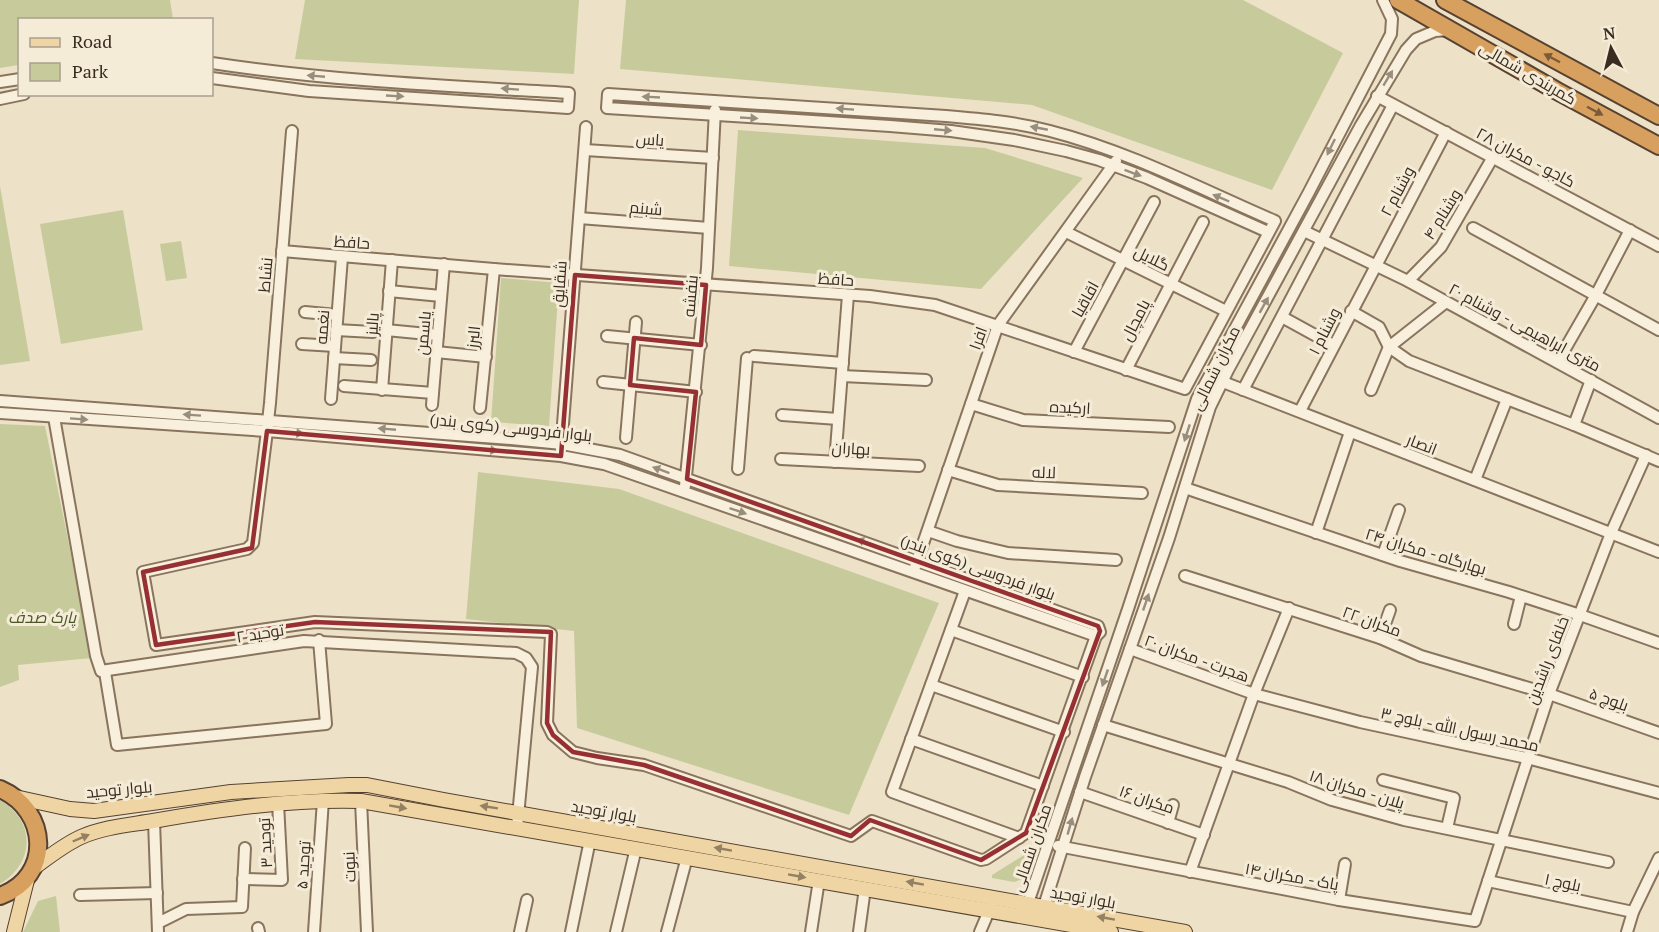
<svg xmlns="http://www.w3.org/2000/svg" width="1659" height="932" font-family="'PT Serif',Cairo,serif">
<style>
.green{fill:#c7cb9c}
.lines{fill:none;stroke-linecap:round;stroke-linejoin:round}
.minor-casing{stroke:#89745e;stroke-width:14}
.major-casing{stroke:#574232;stroke-width:16}
.highway-casing{stroke:#574232;stroke-width:20}
.minor{stroke:#f8efdc;stroke-width:10}
.major{stroke:#eed5a3;stroke-width:14}
.highway{stroke:#d8a05e;stroke-width:16}
.oneway{fill:#795a39}
.oneway2{fill:#998e7e}
.oneway3{fill:#948062}
.marked{fill:none;stroke:#963033;stroke-width:4.5;stroke-linejoin:round}
.labels{text-anchor:middle;stroke-width:6;stroke-linejoin:round;paint-order:stroke}
.street-label{font-size:16px;fill:#3a2c21;stroke:#f5ecd8}
.park-label{font-size:16px;font-style:italic;fill:#4b5528;stroke:#f5ecd8}
</style>
<rect width="100%" height="100%" fill="#ede2c8"/>
<g class="green">
<polygon points="0,0 170,0 173,19 20,20 19,65 0,68"/>
<polygon points="305,0 579,0 574,74 295,59"/>
<polygon points="626,0 1243,0 1343,53 1272,190 1032,105 620,69"/>
<polygon points="738,130 985,148 1083,178 981,289 729,266"/>
<polygon points="0,186 30,361 0,365"/>
<polygon points="123,210 143,330 61,344 40,224"/>
<polygon points="181,241 187,278 166,281 160,244"/>
<polygon points="501,278 559,283 549,426 491,422"/>
<polygon points="0,424 45,426 92,658 18,665 19,680 0,687"/>
<polygon points="478,472 619,489 939,603 849,815 577,728 574,631 466,619"/>
<path d="M 0,800 C 36,821 35,863 0,884 Z"/>
<polygon points="1037,847 1026,878 1014,882 992,878 992,875"/>
<polygon points="56,896 60,932 23,932 38,901"/>
</g>
<g class="lines">
<defs>
<g id="minor">
<path d="M 212,63 C 330,81 449,86 569,93 L 568,108 L 309,91 L 212,78"/>
<polyline points="0,82 20,79"/>
<polyline points="1377,96 1659,246"/>
<polyline points="0,99 24,94"/>
<polyline points="585,150 713,158"/>
<polyline points="579,218 709,228"/>
<polyline points="1473,228 1659,330"/>
<polyline points="1304,231 1408,281 1659,418"/>
<polyline points="1066,232 1226,311"/>
<path d="M 282,251 L 494,269 L 870,296 L 935,305 L 1185,389 L 1275,221 C 1201,189 1128,151 1050,131 C 1016,122 981,119 946,116 L 608,94 L 607,108 L 890,126 L 951,131 L 1014,140 L 1066,151 L 1099,160 L 1147,178 L 1268,232"/>
<polyline points="1408,281 1441,247 1493,157"/>
<polyline points="389,291 441,296"/>
<polyline points="1351,311 1379,327 1389,347 1409,361 1574,425 1659,461"/>
<polyline points="305,312 337,315"/>
<polyline points="1282,317 1333,345"/>
<polyline points="336,330 373,332"/>
<polyline points="386,330 438,335"/>
<polyline points="607,336 701,345"/>
<polyline points="302,344 335,346"/>
<polyline points="436,352 486,357"/>
<polyline points="1074,352 1154,202"/>
<polyline points="754,356 843,363"/>
<polyline points="334,358 371,360"/>
<polyline points="1558,361 1596,295 1630,230"/>
<polyline points="1126,370 1203,222"/>
<polyline points="842,376 926,380"/>
<polyline points="603,382 696,392"/>
<polyline points="1223,382 1659,552"/>
<polyline points="344,386 433,393"/>
<polyline points="382,390 392,260"/>
<polyline points="1243,390 1393,105"/>
<polyline points="1371,390 1389,347 1446,302"/>
<polyline points="331,399 342,257"/>
<polyline points="0,401 511,439 562,444 620,455 1098,626 1100,632 1096,636 1026,833 986,859 981,860 872,821 851,836 644,765 597,758 573,752 553,735 547,723 551,634 547,632 315,622 156,645 143,572 247,549 253,543 267,431 270,403 292,131"/>
<polyline points="971,404 1023,420 1169,427"/>
<polyline points="432,405 444,264"/>
<polyline points="480,408 494,269"/>
<polyline points="1300,411 1446,132"/>
<polyline points="0,413 267,431 561,456 604,464 1096,636"/>
<polyline points="782,415 838,419"/>
<polyline points="54,417 96,656 101,671 304,641 516,653 526,658 532,667 517,827"/>
<polyline points="1574,425 1591,380"/>
<polyline points="626,438 636,322"/>
<polyline points="561,450 586,127"/>
<polyline points="781,459 919,466"/>
<polyline points="835,462 848,295"/>
<polyline points="738,469 747,358"/>
<polyline points="948,470 998,485 1142,493"/>
<polyline points="1475,480 1507,399"/>
<polyline points="685,486 707,268 715,110"/>
<polyline points="1185,488 1400,561 1509,592 1580,615 1659,643"/>
<polyline points="928,531 957,541 1008,553 1116,560"/>
<polyline points="1316,533 1350,432"/>
<polyline points="1383,555 1399,510"/>
<polyline points="915,567 998,325 1116,161"/>
<polyline points="1185,576 1380,638 1421,656 1549,694 1659,733"/>
<polyline points="965,591 892,792 1019,838"/>
<polyline points="1514,624 1521,596"/>
<polyline points="951,630 1083,677"/>
<polyline points="1380,638 1390,610"/>
<polyline points="1130,649 1254,694 1360,722 1527,758 1659,793"/>
<polyline points="105,672 117,745 326,724 319,640"/>
<polyline points="931,685 1064,732"/>
<polyline points="1103,725 1288,782 1332,800 1404,820 1608,862"/>
<polyline points="911,739 1043,786"/>
<polyline points="1383,780 1454,798 1447,828"/>
<polyline points="1080,792 1204,835"/>
<polyline points="361,801 367,932"/>
<polyline points="154,821 158,932"/>
<polyline points="1168,823 1173,805"/>
<polyline points="1058,846 1339,900 1475,921 1549,694 1611,533 1646,455"/>
<polyline points="1190,872 1254,694 1289,608"/>
<polyline points="243,879 282,880 278,803"/>
<polyline points="1488,881 1633,912"/>
<polyline points="80,895 157,893"/>
<polyline points="1339,900 1345,864"/>
<polyline points="1030,910 1028,903 1128,609 1197,399 1309,192 1391,34 1392,19 1383,0"/>
<polyline points="1040,910 1044,906 1085,777 1169,538 1210,407 1228,370 1361,125 1406,50 1416,39 1435,31 1449,30"/>
<polyline points="158,923 186,909 242,907 245,848"/>
<polyline points="258,928 259,932"/>
<polyline points="314,932 323,800"/>
<polyline points="520,932 527,900"/>
<polyline points="571,932 590,840"/>
<polyline points="616,932 636,848"/>
<polyline points="667,932 687,857"/>
<polyline points="811,932 819,880"/>
<polyline points="859,932 865,888"/>
<polyline points="980,932 991,906"/>
<polyline points="1627,932 1633,912 1659,858"/>
</g>
<g id="major">
<polyline points="15,797 70,809 94,811 231,792 349,785 367,785 444,800 1185,932"/>
<path d="M 32,869 C 48,858 63,845 81,837 C 103,827 129,825 153,821 C 222,809 290,799 361,801 L 1111,932"/>
<polyline points="14,932 28,876"/>
</g>
<g id="highway">
<polyline points="1398,0 1557,91 1659,146"/>
<polyline points="1445,0 1659,116"/>
<path d="M 0,789 C 49,810 53,877 0,896"/>
</g>
</defs>
<use href="#minor" class="minor-casing"/>
<use href="#major" class="major-casing"/>
<use href="#highway" class="highway-casing"/>
<use href="#minor" class="minor"/>
<use href="#major" class="major"/>
<use href="#highway" class="highway"/>
</g>
<defs><path id="oneway-solid" d="M-6-.8H1V-3.2L6.5 0L1 3.2V.8H-6Z" transform="scale(1.5)"/></defs>
<g class="oneway">
<use href="#oneway-solid" transform="translate(1552 58) rotate(-152)"/>
<use href="#oneway-solid" transform="translate(1595 111) rotate(28)"/>
</g>
<g class="oneway2">
<use href="#oneway-solid" transform="translate(316 76) rotate(-175)"/>
<use href="#oneway-solid" transform="translate(1388 78) rotate(-59)"/>
<use href="#oneway-solid" transform="translate(510 89) rotate(-176)"/>
<use href="#oneway-solid" transform="translate(395 96) rotate(3)"/>
<use href="#oneway-solid" transform="translate(651 97) rotate(-177)"/>
<use href="#oneway-solid" transform="translate(845 109) rotate(-176)"/>
<use href="#oneway-solid" transform="translate(749 118) rotate(3)"/>
<use href="#oneway-solid" transform="translate(1039 128) rotate(-169)"/>
<use href="#oneway-solid" transform="translate(943 130) rotate(5)"/>
<use href="#oneway-solid" transform="translate(1331 147) rotate(116)"/>
<use href="#oneway-solid" transform="translate(1133 173) rotate(20)"/>
<use href="#oneway-solid" transform="translate(1221 198) rotate(-157)"/>
<use href="#oneway-solid" transform="translate(1264 305) rotate(-61)"/>
<use href="#oneway-solid" transform="translate(192 415) rotate(-176)"/>
<use href="#oneway-solid" transform="translate(79 419) rotate(4)"/>
<use href="#oneway-solid" transform="translate(387 429) rotate(-175)"/>
<use href="#oneway-solid" transform="translate(295 433) rotate(5)"/>
<use href="#oneway-solid" transform="translate(1187 433) rotate(108)"/>
<use href="#oneway-solid" transform="translate(489 450) rotate(5)"/>
<use href="#oneway-solid" transform="translate(661 470) rotate(-160)"/>
<use href="#oneway-solid" transform="translate(738 511) rotate(19)"/>
<use href="#oneway-solid" transform="translate(865 542) rotate(-160)"/>
<use href="#oneway-solid" transform="translate(1146 602) rotate(-71)"/>
<use href="#oneway-solid" transform="translate(1105 678) rotate(109)"/>
<use href="#oneway-solid" transform="translate(1070 826) rotate(-74)"/>
</g>
<g class="oneway3">
<use href="#oneway-solid" transform="translate(398 807) rotate(10)"/>
<use href="#oneway-solid" transform="translate(489 807) rotate(-171)"/>
<use href="#oneway-solid" transform="translate(81 838) rotate(-23)"/>
<use href="#oneway-solid" transform="translate(723 849) rotate(-170)"/>
<use href="#oneway-solid" transform="translate(797 876) rotate(10)"/>
<use href="#oneway-solid" transform="translate(915 883) rotate(-170)"/>
<use href="#oneway-solid" transform="translate(1106 918) rotate(-170)"/>
</g>
<path class="marked" d="M 575,275 L 706,285 L 701,345 L 634,338 L 630,385 L 696,392 L 687,479 L 1098,626 L 1100,631 L 1026,833 L 981,860 L 870,820 L 851,836 L 644,765 L 573,752 L 553,735 L 547,723 L 551,632 L 315,622 L 156,645 L 143,572 L 252,548 L 267,431 L 561,456 Z"/>
<g class="labels">
<g class="street-label">
<text transform="translate(1528 73) rotate(30)" y="6">کمربندی شمالی</text>
<text transform="translate(650 139) rotate(4)" y="6">یاس</text>
<text transform="translate(1526 157) rotate(28)" y="6">کاجو - مکران ۲۸</text>
<text transform="translate(1397 191) rotate(-62)" y="6">وشنام ۲</text>
<text transform="translate(646 208) rotate(5)" y="6">شبنم</text>
<text transform="translate(1442 214) rotate(-58)" y="6">وشنام ۴</text>
<text transform="translate(352 242) rotate(4)" y="6">حافظ</text>
<text transform="translate(1152 258) rotate(26)" y="6">گلایل</text>
<text transform="translate(265 275) rotate(-85)" y="6">نشاط</text>
<text transform="translate(836 279) rotate(4)" y="6">حافظ</text>
<text transform="translate(559 284) rotate(-86)" y="6">شقایق</text>
<text transform="translate(690 296) rotate(-85)" y="6">بنفشه</text>
<text transform="translate(1085 299) rotate(-61)" y="6">اقاقیا</text>
<text transform="translate(1135 320) rotate(-63)" y="6">پامچال</text>
<text transform="translate(372 324) rotate(-86)" y="6">پالیز</text>
<text transform="translate(322 327) rotate(-86)" y="6">نغمه</text>
<text transform="translate(1525 327) rotate(28)" y="6">۲۰ متری ابراهیمی - وشنام</text>
<text transform="translate(1324 331) rotate(-63)" y="6">وشنام ۱</text>
<text transform="translate(423 333) rotate(-85)" y="6">یاسمن</text>
<text transform="translate(473 337) rotate(-84)" y="6">البرز</text>
<text transform="translate(978 338) rotate(-70)" y="6">افرا</text>
<text transform="translate(1215 368) rotate(-64)" y="6">مکران شمالی</text>
<text transform="translate(1070 407) rotate(3)" y="6">ارکیده</text>
<text transform="translate(511 427) rotate(6)" y="6">بلوار فردوسی (کوی بندر)</text>
<text transform="translate(1422 444) rotate(21)" y="6">انصار</text>
<text transform="translate(851 448) rotate(3)" y="6">بهاران</text>
<text transform="translate(1044 472) rotate(2)" y="6">لاله</text>
<text transform="translate(1426 551) rotate(17)" y="6">بهارگاه - مکران ۲۴</text>
<text transform="translate(978 567) rotate(20)" y="6">بلوار فردوسی (کوی بندر)</text>
<text transform="translate(1372 621) rotate(20)" y="6">مکران ۲۲</text>
<text transform="translate(260 633) rotate(-9)" y="6">توحید ۲</text>
<text transform="translate(1197 658) rotate(20)" y="6">هجرت - مکران ۲۰</text>
<text transform="translate(1547 660) rotate(-69)" y="6">خلفای راشدین</text>
<text transform="translate(1609 699) rotate(20)" y="6">بلوچ ۵</text>
<text transform="translate(1460 729) rotate(12)" y="6">محمد رسول الله - بلوچ ۳</text>
<text transform="translate(119 789) rotate(-5)" y="6">بلوار توحید</text>
<text transform="translate(1357 789) rotate(17)" y="6">پلان - مکران ۱۸</text>
<text transform="translate(1147 799) rotate(19)" y="6">مکران ۱۶</text>
<text transform="translate(604 811) rotate(10)" y="6">بلوار توحید</text>
<text transform="translate(265 843) rotate(-93)" y="6">توحید ۳</text>
<text transform="translate(1031 848) rotate(-71)" y="6">مکران شمالی</text>
<text transform="translate(303 865) rotate(-86)" y="6">توحید ۵</text>
<text transform="translate(349 867) rotate(-93)" y="6">نبوت</text>
<text transform="translate(1292 876) rotate(10)" y="6">پاک - مکران ۱۴</text>
<text transform="translate(1563 882) rotate(12)" y="6">بلوچ ۱</text>
<text transform="translate(1083 897) rotate(10)" y="6">بلوار توحید</text>
</g>
<g class="park-label">
<text x="42" y="623">پارک صدف</text>
</g>
</g>
<rect x="18" y="18" width="195" height="78" fill="#f5ecd8" stroke="#aa9f8f" stroke-width="1.5"/>
<rect x="30" y="38" width="30" height="9" fill="#eed5a3" stroke="#aa9f8f" stroke-width="1.5"/>
<text x="72" y="48" font-size="18" fill="#3a2c21">Road</text>
<rect x="30" y="63" width="30" height="18" fill="#c7cb9c" stroke="#aa9f8f" stroke-width="1.5"/>
<text x="72" y="78" font-size="18" fill="#3a2c21">Park</text>
<g transform="translate(1611 48) rotate(353)" stroke="#f5ecd8" stroke-width="4.5" paint-order="stroke">
<path d="M0-4.5L10 22L0 15L-10 22Z" fill="#3a2c21"/>
<text y="-9" font-size="16" font-weight="bold" text-anchor="middle" fill="#3a2c21">N</text>
</g>
</svg>
